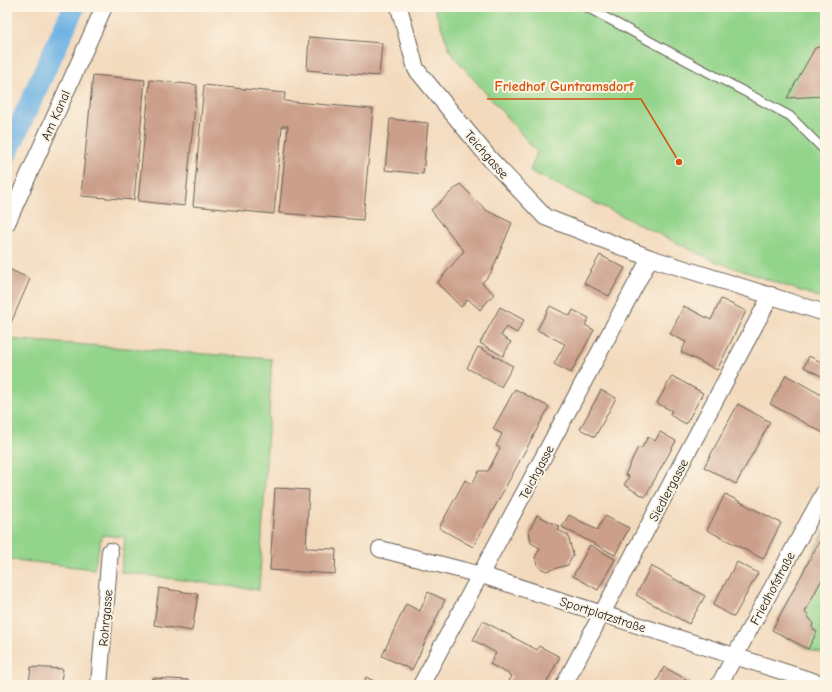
<svg xmlns="http://www.w3.org/2000/svg" width="832" height="692" font-family="'Comic Neue',sans-serif">
<style>
.green{fill:#93d48b;stroke:#587854}
.lines{fill:none;stroke-linecap:round;stroke-linejoin:round}
.canal{stroke:#6eb3e4;stroke-width:22}
.building{fill:#cb9f8a}
.lane-casing{stroke:#675e54;stroke-width:10}
.street-casing{stroke:#675e54;stroke-width:18}
.lane{stroke:#fff;stroke-width:8}
.street{stroke:#fff;stroke-width:16}
.labels{text-anchor:middle;stroke-width:4;stroke-linejoin:round;paint-order:stroke}
.street-label{font-size:13px;fill:#1c1c1c;stroke:#fcf5e5}
.leader{fill:none;stroke:#d4530e;stroke-width:1.5}
.callout-dot{fill:#d4530e;stroke:#fcf5e5;stroke-width:1.5}
.callout-label{font-size:14px;text-anchor:middle;font-weight:bold;fill:#d4530e;stroke:#fcf5e5;stroke-width:4;stroke-linejoin:round;paint-order:stroke}
</style>
<rect width="100%" height="100%" fill="#fcf5e5"/>
<filter id="ink" filterUnits="userSpaceOnUse"><feTurbulence type="fractalNoise" baseFrequency=".025" numOctaves="2"/><feDisplacementMap in="SourceGraphic" scale="8" xChannelSelector="R" yChannelSelector="G"/><feConvolveMatrix kernelMatrix="1 2 1 2 8 2 1 2 1" color-interpolation-filters="sRGB"/></filter>
<filter id="wash" filterUnits="userSpaceOnUse"><feTurbulence type="fractalNoise" baseFrequency=".012" numOctaves="4" result="noise"/><feDisplacementMap in="SourceGraphic" scale="16" xChannelSelector="R" yChannelSelector="G"/><feGaussianBlur stdDeviation="0.9" result="paint"/><feColorMatrix in="noise" values="0 0 0 0 0 0 0 0 0 0 0 0 0 0 0 0 0 1.4 0 .05"/><feComposite in="paint" operator="in"/></filter>
<g filter="url(#wash)">
<rect width="100%" height="100%" fill="#f3dabd"/>
<g class="green">
<polygon points="434,7 825,7 825,289 821,298 714,261 530,171 537,152 451,53"/>
<polygon points="7,339 272,359 259,590 121,572 125,537 102,535 94,569 7,559"/>
<polygon points="825,530 825,654 808,649 772,630"/>
</g>
<g class="lines">
<polyline class="canal" points="7,153 74,7"/>
</g>
<g id="blocks">
<g class="building">
<polygon points="309,37 382,43 379,76 307,70"/>
<polygon points="825,45 825,96 787,98 815,48"/>
<polygon points="93,75 145,80 134,200 81,196"/>
<polygon points="150,80 197,85 185,206 138,201"/>
<polygon points="204,85 285,93 284,101 373,109 363,220 279,213 288,126 282,126 274,214 193,206"/>
<polygon points="390,119 428,123 423,174 385,170"/>
<polygon points="460,184 486,210 512,223 491,273 482,283 494,294 480,310 468,299 461,307 437,283 464,251 431,210"/>
<polygon points="600,255 625,268 609,296 584,283"/>
<polygon points="7,268 30,279 7,332"/>
<polygon points="721,299 746,311 717,370 681,352 686,342 670,334 684,306 711,320"/>
<polygon points="550,306 570,316 573,310 589,318 585,325 594,330 571,373 554,364 565,344 537,330"/>
<polygon points="500,307 524,320 517,333 506,327 501,336 511,342 503,356 480,343"/>
<polygon points="478,347 513,366 501,387 467,368"/>
<polygon points="809,356 825,364 825,378 804,367"/>
<polygon points="786,375 825,397 825,430 823,433 770,404"/>
<polygon points="672,376 703,393 686,424 670,415 672,411 657,403"/>
<polygon points="515,389 549,407 473,547 439,528 465,480 472,484 479,471 488,471 500,448 496,446 502,434 493,429"/>
<polygon points="601,390 616,398 595,437 580,429"/>
<polygon points="738,404 770,422 736,484 704,467"/>
<polygon points="660,432 676,441 645,497 624,485 629,476 625,475 638,447 641,449 648,437 655,441"/>
<polygon points="275,488 309,490 306,548 336,549 335,574 270,570"/>
<polygon points="725,494 781,523 763,559 707,530"/>
<polygon points="537,515 560,527 558,530 568,535 573,555 568,565 546,571 539,567 535,557 540,548 531,543 529,531"/>
<polygon points="569,515 597,530 605,516 629,528 615,555 562,527"/>
<polygon points="825,531 825,579 823,577 805,612 813,623 812,628 817,632 808,649 772,630"/>
<polygon points="590,545 615,559 598,590 573,576"/>
<polygon points="737,562 758,573 734,617 713,605"/>
<polygon points="651,566 705,596 689,624 636,595"/>
<polygon points="159,588 198,594 192,631 154,625"/>
<polygon points="428,592 445,600 412,670 382,656 406,604 420,611"/>
<polygon points="483,621 537,650 539,646 560,657 545,685 507,685 512,676 490,664 496,653 473,640"/>
<polygon points="31,667 63,669 60,685 26,685 27,683 29,683"/>
<polygon points="664,667 691,682 690,685 655,685"/>
<polygon points="366,677 382,685 363,685"/>
<polygon points="152,678 188,680 188,685 151,685"/>
</g>
</g>
</g>
<g filter="url(#ink)">
<use href="#blocks" fill-opacity="0" stroke="#675e54" stroke-width="1"/>
<g class="lines">
<defs>
<polyline id="lane" points="586,7 790,116 825,151"/>
<g id="street">
<polyline points="399,7 416,69 490,159 545,217 650,258 825,313"/>
<polyline points="7,223 104,7"/>
<polyline points="380,549 481,575 825,685"/>
<polyline points="99,685 110,551"/>
<polyline points="421,685 650,258"/>
<polyline points="564,685 771,295"/>
<polyline points="719,685 825,491"/>
</g>
</defs>
<use href="#lane" class="lane-casing"/>
<use href="#street" class="street-casing"/>
<use href="#lane" class="lane"/>
<use href="#street" class="street"/>
</g>
</g>
<g class="labels">
<g class="street-label">
<text transform="translate(55 115) rotate(-66)" y="5">Am Kanal</text>
<text transform="translate(487 154) rotate(49)" y="5">Teichgasse</text>
<text transform="translate(536 472) rotate(-62)" y="5">Teichgasse</text>
<text transform="translate(668 490) rotate(-62)" y="5">Siedlergasse</text>
<text transform="translate(772 588) rotate(-62)" y="5">Friedhofstraße</text>
<text transform="translate(603 614) rotate(18)" y="5">Sportplatzstraße</text>
<text transform="translate(105 618) rotate(-85)" y="5">Rohrgasse</text>
</g>
</g>
<path class="leader" d="M679 162L641 99H487"/>
<circle class="callout-dot" cx="679" cy="162" r="4"/>
<g class="callout-label">
<text x="564" y="91">Friedhof Guntramsdorf</text>
</g>
<rect width="832" height="692" fill="none" stroke="#fcf5e5" stroke-width="24"/>
</svg>
